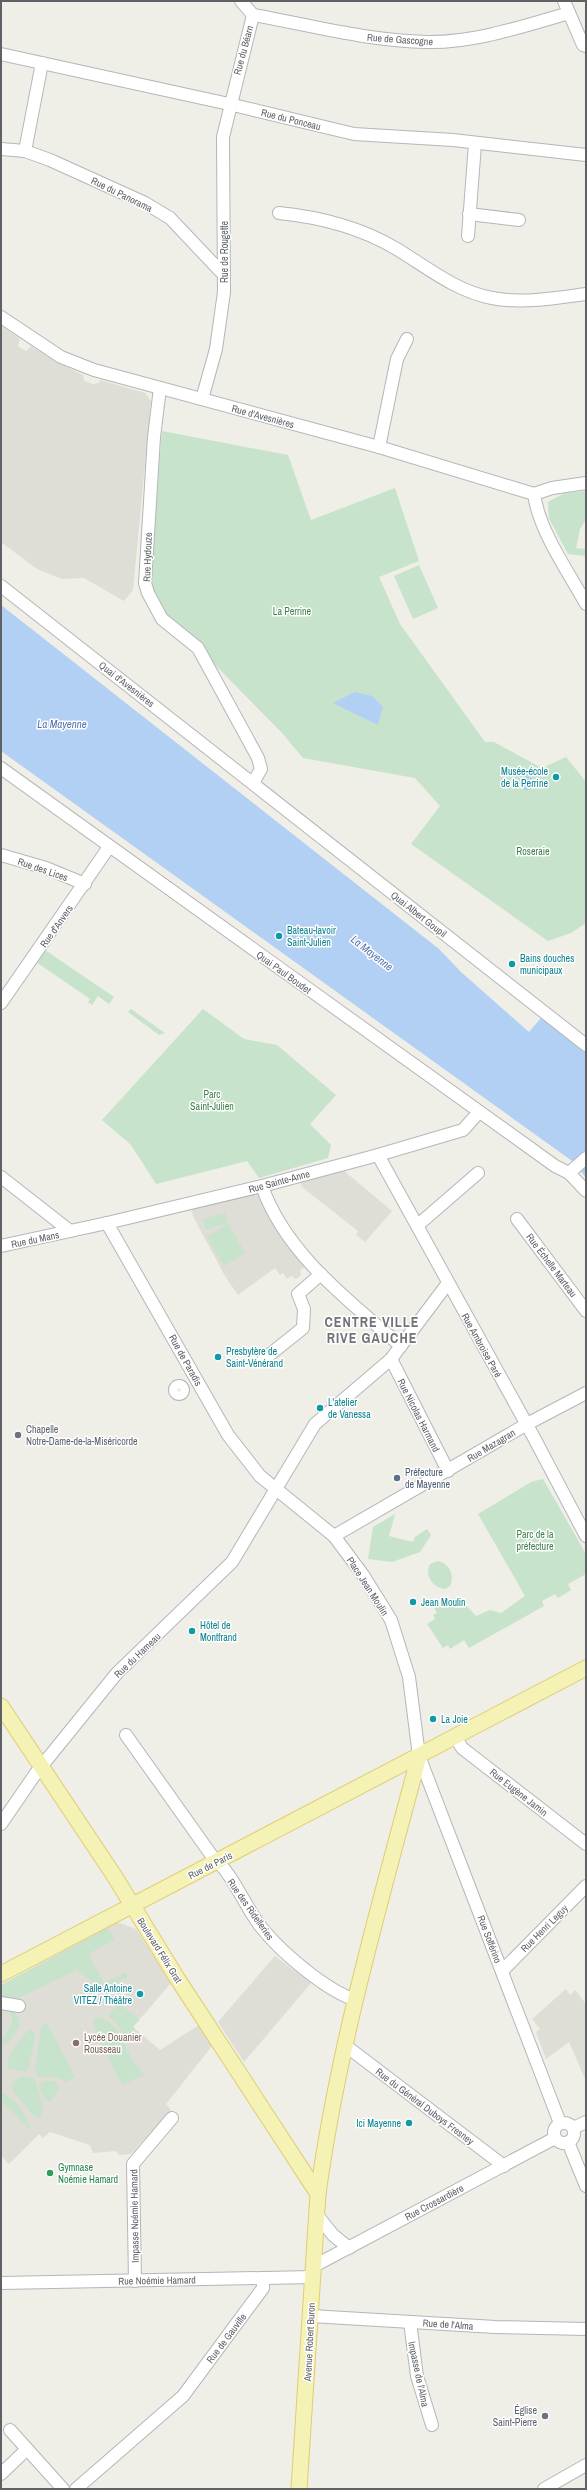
<svg xmlns="http://www.w3.org/2000/svg" width="587" height="2490" font-family="'Archivo Narrow',sans-serif">
<style>
.education{fill:#deddd6}
.green{fill:#c7e3cb}
.water{fill:#b2cff4}
.lines{fill:none;stroke-linecap:round;stroke-linejoin:round}
.minor-casing{stroke:#b4b6ba;stroke-width:14}
.major-casing{stroke:#dfce70;stroke-width:17}
.minor{stroke:#fff;stroke-width:12}
.major{stroke:#f5f2b6;stroke-width:15}
.culture-dot{fill:#0f9aa8;stroke:#fff;stroke-width:1.5}
.worship-dot{fill:#6b7280;stroke:#fff;stroke-width:1.5}
.service-dot{fill:#5c6f8a;stroke:#fff;stroke-width:1.5}
.education-dot{fill:#8d6e63;stroke:#fff;stroke-width:1.5}
.leisure-dot{fill:#2e9e5b;stroke:#fff;stroke-width:1.5}
.labels{text-anchor:middle;stroke-width:3;stroke-linejoin:round;paint-order:stroke}
.street-label{font-size:10px;fill:#5f6165;stroke:#fff}
.park-label{font-size:10px;fill:#42814d;stroke:#fff}
.culture-label{font-size:10px;fill:#0d838f;stroke:#fff;text-anchor:start}
.worship-label{font-size:10px;fill:#5b616d;stroke:#fff;text-anchor:start}
.service-label{font-size:10px;fill:#4e5e75;stroke:#fff;text-anchor:start}
.education-label{font-size:10px;fill:#785e54;stroke:#fff;text-anchor:start}
.leisure-label{font-size:10px;fill:#27864d;stroke:#fff;text-anchor:start}
.water-label{font-size:11px;font-style:italic;fill:#5474ad;stroke:#fff}
.district-label{font-size:14px;font-weight:bold;letter-spacing:1px;fill:#707377;stroke:#fff}
</style>
<rect width="100%" height="100%" fill="#efeee7"/>
<g class="education">
<polygon points="1,326 20,339 18,346 22,349 26,351 31,346 56,362 83,375 84,381 93,384 99,383 100,380 145,393 151,401 133,590 124,601 84,578 62,579 37,569 1,542"/>
<polygon points="343,1170 392,1211 365,1242 356,1235 358,1231 302,1187 300,1181"/>
<polygon points="258,1192 307,1265 300,1270 301,1275 296,1279 291,1276 287,1279 283,1273 280,1275 275,1268 238,1295 225,1276 194,1218 191,1209"/>
<polygon points="117,1922 136,1929 171,1983 133,2027 160,2050 199,2025 212,2046 166,2104 171,2110 131,2154 119,2155 116,2151 93,2153 90,2145 50,2132 43,2138 39,2134 9,2164 1,2156 1,1985"/>
<polygon points="275,1956 311,1983 244,2062 218,2022"/>
<polygon points="566,1989 570,1995 575,1990 586,2004 586,2081 569,2042 546,2059 536,2032 540,2029 532,2019"/>
</g>
<g class="green">
<polygon points="162,431 288,455 311,520 395,488 419,561 379,577 400,624 485,742 494,742 540,767 540,769 566,757 586,782 586,923 571,933 548,941 411,844 440,806 415,778 303,758 283,734 161,610 150,579"/>
<polygon points="586,491 586,519 580,529 576,548 586,549 586,556 568,554 549,518 548,502 565,493"/>
<polygon points="419,565 438,608 413,619 394,576"/>
<polygon points="45,950 114,997 109,1004 98,996 92,1005 88,1002 90,999 36,962"/>
<polygon points="131,1009 162,1031 165,1033 159,1035 128,1012"/>
<polygon points="203,1009 244,1039 277,1045 336,1095 310,1124 331,1145 328,1158 259,1178 247,1161 156,1184 131,1145 102,1120"/>
<polygon points="225,1213 228,1223 206,1229 203,1219"/>
<polygon points="228,1224 245,1253 224,1266 207,1237"/>
<polygon points="543,1479 586,1554 586,1574 568,1584 571,1590 558,1598 555,1594 542,1601 544,1606 469,1648 464,1640 450,1649 448,1645 443,1648 427,1624 435,1619 433,1615 437,1613 433,1606 446,1599 455,1598 464,1603 476,1616 490,1610 501,1613 525,1596 478,1514 531,1482"/>
<polygon points="395,1514 389,1536 413,1542 415,1537 427,1529 431,1535 420,1552 392,1562 368,1559 373,1527"/>
<path d="M 438,1561 C 449,1563 455,1575 450,1586 L 445,1589 C 433,1588 424,1575 430,1564 Z"/>
<path d="M 108,1928 L 115,1940 L 95,1950 L 89,1956 L 104,1983 L 126,1972 L 127,1978 C 104,1990 94,1984 76,1970 L 17,1999 L 1,2001 L 1,1985 Z"/>
<polygon points="119,2003 139,2020 133,2027 135,2029 126,2038 115,2021 108,2016"/>
<path d="M 2,2007 C 31,2015 19,2035 1,2048 L 1,2039 L 7,2036 L 6,2033 C 14,2022 16,2014 2,2007 Z"/>
<path d="M 96,2017 C 117,2020 122,2041 131,2058 C 134,2064 140,2069 144,2075 L 122,2085 L 99,2039 L 93,2020 Z"/>
<polygon points="47,2023 75,2077 66,2082 56,2077 39,2077 35,2072 41,2026"/>
<path d="M 30,2030 L 35,2033 L 35,2037 L 28,2070 L 25,2072 L 8,2068 C 4,2057 22,2041 27,2031 Z"/>
<polygon points="21,2077 33,2077 35,2080 43,2108 40,2117 35,2117 12,2090 12,2083"/>
<polygon points="43,2081 54,2081 60,2089 50,2102 45,2099 39,2086"/>
<path d="M 1,2092 C 16,2100 26,2112 30,2129 L 1,2101 Z"/>
</g>
<g class="water">
<polygon points="1,605 439,949 461,972 529,1032 541,1018 586,1053 586,1178 575,1163 1,751"/>
<polygon points="355,692 372,696 383,707 378,725 333,703"/>
<circle cx="527" cy="783" r="7"/>
</g>
<g class="lines">
<defs>
<g id="minor">
<polyline points="564,1 583,45 586,46"/>
<path d="M 253,15 C 310,25 368,41 427,42 C 475,43 523,26 569,13"/>
<polyline points="1,54 229,104 354,134 453,140 586,155"/>
<polyline points="1,149 25,151 50,160 145,203 170,218 223,274"/>
<polyline points="25,151 42,63"/>
<path d="M 279,213 C 319,217 361,228 395,248 C 427,267 455,291 492,298 C 522,304 556,298 586,294"/>
<polyline points="469,214 519,220"/>
<polyline points="468,236 475,144"/>
<polyline points="1,317 61,357 94,370 379,447 534,494"/>
<polyline points="160,388 154,437 145,583 148,593 162,619 198,648 258,758 261,769 253,783"/>
<polyline points="202,399 216,349 224,292 223,137 253,15 241,1"/>
<polyline points="379,447 397,359 407,339"/>
<path d="M 534,494 C 539,531 568,571 586,604"/>
<polyline points="534,494 552,488 586,483"/>
<polyline points="1,586 586,1045"/>
<polyline points="1,768 555,1166 569,1173 586,1191"/>
<polyline points="1,855 46,868 85,884"/>
<polyline points="1,1003 109,847"/>
<polyline points="378,1155 532,1434 586,1536"/>
<polyline points="569,1173 586,1158"/>
<polyline points="1,1177 70,1231"/>
<path d="M 262,1186 C 285,1253 349,1301 401,1346"/>
<polyline points="517,1219 586,1311"/>
<polyline points="107,1223 228,1435 260,1476 334,1536 363,1575 391,1620 409,1677 419,1756 560,2123"/>
<polyline points="418,1225 478,1173"/>
<polyline points="1,1246 107,1223 262,1186 378,1155 463,1130 479,1112"/>
<polyline points="391,1359 448,1471"/>
<polyline points="263,1360 303,1328 304,1309 298,1294 321,1274"/>
<circle cx="179" cy="1390" r="4"/>
<polyline points="334,1536 527,1424 586,1393"/>
<path d="M 126,1735 L 212,1856 C 232,1873 243,1902 258,1923 C 277,1949 326,1991 356,2000"/>
<polyline points="455,1736 462,1748 586,1844"/>
<polyline points="1,1824 36,1773 117,1673 232,1562 315,1424 391,1359 448,1283"/>
<polyline points="502,1971 586,1886"/>
<polyline points="1,2003 19,2006"/>
<polyline points="346,2046 504,2166"/>
<circle cx="564" cy="2133" r="10"/>
<polyline points="573,2128 586,2122"/>
<polyline points="568,2142 586,2186"/>
<polyline points="317,2215 333,2235 349,2248"/>
<polyline points="314,2266 555,2138"/>
<polyline points="135,2281 133,2164 172,2118"/>
<polyline points="1,2283 313,2277"/>
<polyline points="311,2316 495,2327 586,2329"/>
<polyline points="410,2322 417,2376 432,2425"/>
<polyline points="10,2430 63,2489"/>
<polyline points="1,2474 27,2449"/>
<polyline points="76,2489 183,2396 263,2288 263,2278"/>
<polyline points="544,2489 586,2465"/>
</g>
<g id="major">
<polyline points="1,1706 115,1877 177,1978 318,2194"/>
<polyline points="1,1974 586,1668"/>
<path d="M 299,2489 L 318,2194 C 338,2046 381,1900 419,1756"/>
</g>
</defs>
<use href="#minor" class="minor-casing"/>
<use href="#major" class="major-casing"/>
<use href="#minor" class="minor"/>
<use href="#major" class="major"/>
</g>
<g class="culture-dot">
<circle cx="556" cy="777" r="4"/>
<circle cx="279" cy="936" r="4"/>
<circle cx="512" cy="964" r="4"/>
<circle cx="218" cy="1357" r="4"/>
<circle cx="320" cy="1408" r="4"/>
<circle cx="413" cy="1602" r="4"/>
<circle cx="192" cy="1631" r="4"/>
<circle cx="433" cy="1719" r="4"/>
<circle cx="140" cy="1994" r="4"/>
<circle cx="409" cy="2123" r="4"/>
</g>
<g class="worship-dot">
<circle cx="18" cy="1435" r="4"/>
<circle cx="545" cy="2416" r="4"/>
</g>
<circle class="service-dot" cx="397" cy="1478" r="4"/>
<circle class="education-dot" cx="76" cy="2043" r="4"/>
<circle class="leisure-dot" cx="50" cy="2173" r="4"/>
<g class="labels">
<g class="street-label">
<text transform="translate(400 39) rotate(4)" y="4">Rue de Gascogne</text>
<text transform="translate(243 50) rotate(-75)" y="4">Rue du Béarn</text>
<text transform="translate(291 119) rotate(14)" y="4">Rue du Ponceau</text>
<text transform="translate(122 194) rotate(26)" y="4">Rue du Panorama</text>
<text transform="translate(224 252) rotate(-90)" y="4">Rue de Rougette</text>
<text transform="translate(263 416) rotate(15)" y="4">Rue d'Avesnières</text>
<text transform="translate(147 557) rotate(-88)" y="4">Rue Hydouze</text>
<text transform="translate(127 684) rotate(38)" y="4">Quai d'Avesnières</text>
<text transform="translate(43 869) rotate(19)" y="4">Rue des Lices</text>
<text transform="translate(419 914) rotate(38)" y="4">Quai Albert Goupil</text>
<text transform="translate(56 926) rotate(-55)" y="4">Rue d'Anvers</text>
<text transform="translate(284 972) rotate(36)" y="4">Quai Paul Boudet</text>
<text transform="translate(279 1181) rotate(-15)" y="4">Rue Sainte-Anne</text>
<text transform="translate(35 1239) rotate(-12)" y="4">Rue du Mans</text>
<text transform="translate(552 1265) rotate(53)" y="4">Rue Échelle Marteau</text>
<text transform="translate(482 1345) rotate(61)" y="4">Rue Ambroise Paré</text>
<text transform="translate(186 1360) rotate(61)" y="4">Rue de Paradis</text>
<text transform="translate(419 1415) rotate(63)" y="4">Rue Nicolas Harmand</text>
<text transform="translate(491 1445) rotate(-31)" y="4">Rue Mazagran</text>
<text transform="translate(368 1586) rotate(57)" y="4">Place Jean Moulin</text>
<text transform="translate(137 1655) rotate(-44)" y="4">Rue du Hameau</text>
<text transform="translate(519 1792) rotate(38)" y="4">Rue Eugène Jamin</text>
<text transform="translate(210 1865) rotate(-27)" y="4">Rue de Paris</text>
<text transform="translate(251 1909) rotate(55)" y="4">Rue des Ridelleries</text>
<text transform="translate(544 1928) rotate(-45)" y="4">Rue Henri Leguy</text>
<text transform="translate(490 1939) rotate(69)" y="4">Rue Solférino</text>
<text transform="translate(160 1950) rotate(58)" y="4">Boulevard Félix Grat</text>
<text transform="translate(425 2106) rotate(37)" y="4">Rue du Général Duboys Fresney</text>
<text transform="translate(434 2202) rotate(-28)" y="4">Rue Crossardière</text>
<text transform="translate(134 2216) rotate(-91)" y="4">Impasse Noémie Hamard</text>
<text transform="translate(157 2280) rotate(-1)" y="4">Rue Noémie Hamard</text>
<text transform="translate(448 2324) rotate(4)" y="4">Rue de l'Alma</text>
<text transform="translate(226 2338) rotate(-53)" y="4">Rue de Gauville</text>
<text transform="translate(309 2342) rotate(-87)" y="4">Avenue Robert Buron</text>
<text transform="translate(419 2374) rotate(78)" y="4">Impasse de l'Alma</text>
</g>
<g class="park-label">
<text x="292" y="615">La Perrine</text>
<text x="533" y="855">Roseraie</text>
<text x="212" y="1098">Parc<tspan x="212" dy="12">Saint-Julien</tspan></text>
<text x="535" y="1538">Parc de la<tspan x="535" dy="12">préfecture</tspan></text>
</g>
<g class="culture-label">
<text x="548" y="775" text-anchor="end">Musée-école<tspan x="548" dy="12">de la Perrine</tspan></text>
<text x="287" y="934">Bateau-lavoir<tspan x="287" dy="12">Saint-Julien</tspan></text>
<text x="520" y="962">Bains douches<tspan x="520" dy="12">municipaux</tspan></text>
<text x="226" y="1355">Presbytère de<tspan x="226" dy="12">Saint-Vénérand</tspan></text>
<text x="328" y="1406">L'atelier<tspan x="328" dy="12">de Vanessa</tspan></text>
<text x="421" y="1606">Jean Moulin</text>
<text x="200" y="1629">Hôtel de<tspan x="200" dy="12">Montfrand</tspan></text>
<text x="441" y="1723">La Joie</text>
<text x="132" y="1992" text-anchor="end">Salle Antoine<tspan x="132" dy="12">VITEZ / Théâtre</tspan></text>
<text x="401" y="2127" text-anchor="end">Ici Mayenne</text>
</g>
<g class="worship-label">
<text x="26" y="1433">Chapelle<tspan x="26" dy="12">Notre-Dame-de-la-Miséricorde</tspan></text>
<text x="537" y="2414" text-anchor="end">Église<tspan x="537" dy="12">Saint-Pierre</tspan></text>
</g>
<g class="service-label">
<text x="405" y="1476">Préfecture<tspan x="405" dy="12">de Mayenne</tspan></text>
</g>
<g class="education-label">
<text x="84" y="2041">Lycée Douanier<tspan x="84" dy="12">Rousseau</tspan></text>
</g>
<g class="leisure-label">
<text x="58" y="2171">Gymnase<tspan x="58" dy="12">Noémie Hamard</tspan></text>
</g>
<g class="water-label">
<text x="62" y="728">La Mayenne</text>
<text transform="translate(372 953) rotate(38)" y="4">La Mayenne</text>
</g>
<g class="district-label">
<text x="372" y="1327">CENTRE VILLE<tspan x="372" dy="16">RIVE GAUCHE</tspan></text>
</g>
</g>
<rect width="587" height="2490" fill="none" stroke="#5f6165" stroke-width="4"/>
</svg>
